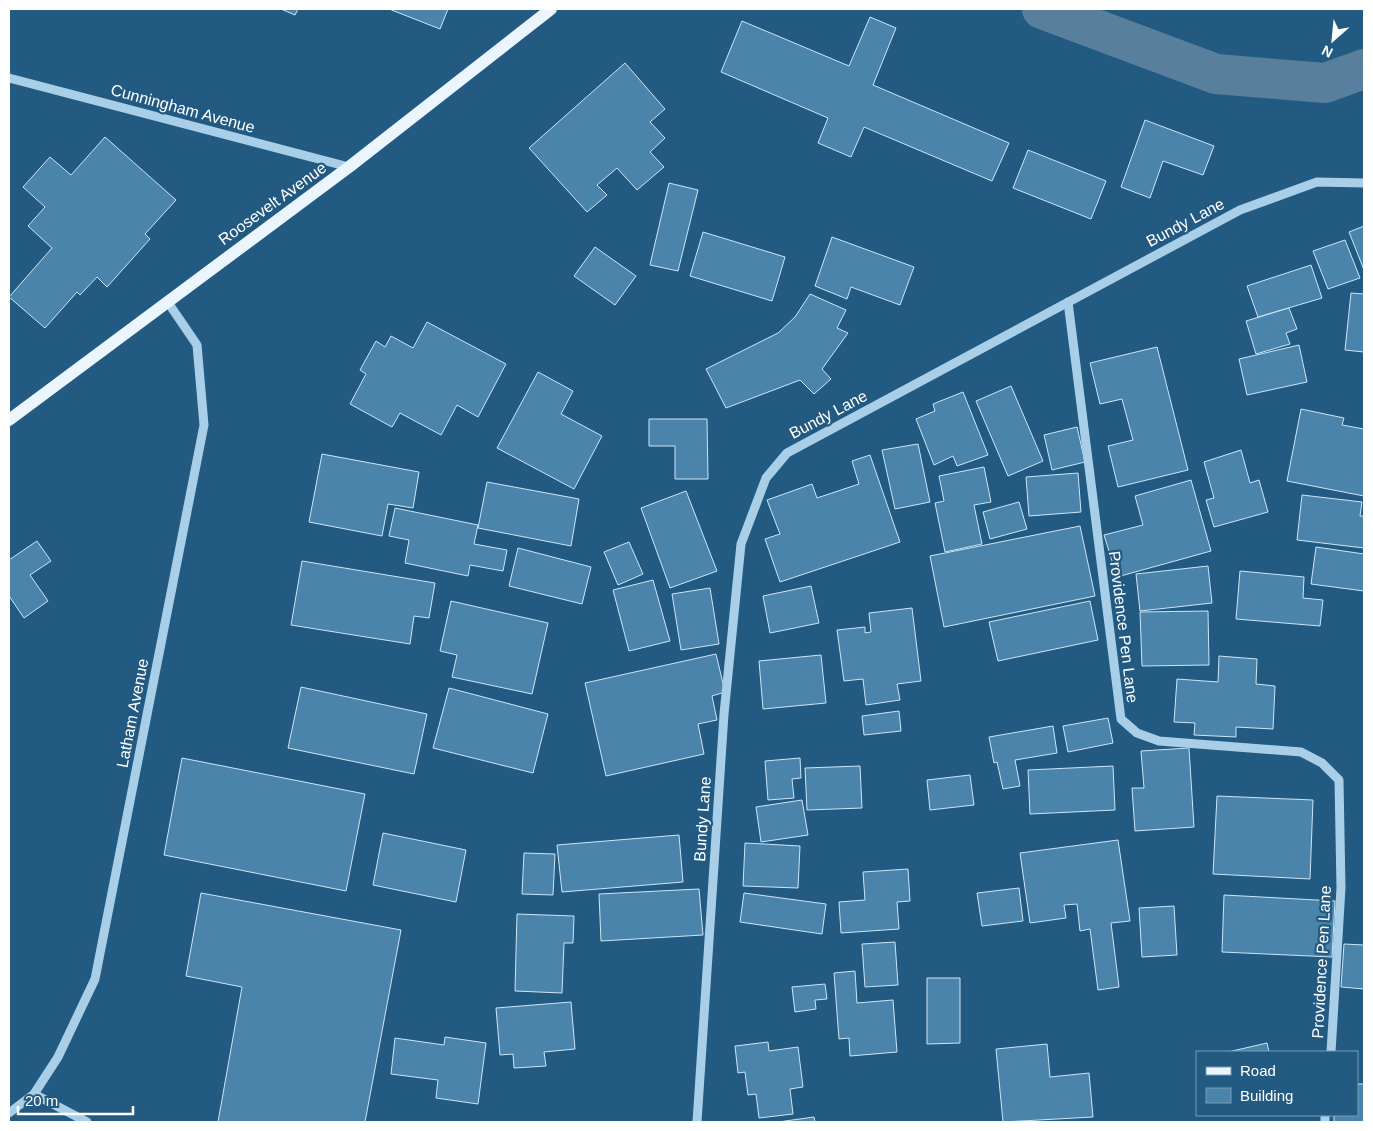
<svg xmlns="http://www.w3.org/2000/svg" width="1373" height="1131" font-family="Arial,sans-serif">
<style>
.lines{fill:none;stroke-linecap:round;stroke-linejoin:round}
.canal{stroke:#58809c;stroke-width:40}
.building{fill:#4b84ab;stroke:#cde6f6}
.minor{stroke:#a9cfe8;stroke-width:9}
.major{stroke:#ebf5fe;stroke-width:12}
.labels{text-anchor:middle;stroke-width:4.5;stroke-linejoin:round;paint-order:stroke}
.street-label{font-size:16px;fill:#fff;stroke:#225a82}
</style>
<rect width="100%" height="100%" fill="#225a82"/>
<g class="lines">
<polyline class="canal" points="1042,9 1216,74 1325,83 1364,69"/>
</g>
<g class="building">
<polygon points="281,9 298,9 295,15"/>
<polygon points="389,9 448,9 440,29"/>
<polygon points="870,17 896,28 873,85 1009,143 992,181 864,127 851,157 818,143 828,118 721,72 742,21 849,66"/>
<polygon points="625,63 665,109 650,122 665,138 650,152 664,167 637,190 617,168 597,185 607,195 587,212 529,148"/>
<polygon points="1145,120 1214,146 1203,175 1163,161 1150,198 1121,187"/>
<polygon points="105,137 176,200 145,234 150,239 107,287 97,277 80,295 77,292 45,328 9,297 52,248 28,226 45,207 23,187 50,157 71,175"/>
<polygon points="1028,150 1106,181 1091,219 1013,188"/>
<polygon points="669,183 698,190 678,271 650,265"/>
<polygon points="1364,226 1364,270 1349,232"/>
<polygon points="703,232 785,257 772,301 690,276"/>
<polygon points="832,237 914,267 900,305 851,287 847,299 815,286"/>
<polygon points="1345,240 1360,278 1328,289 1313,251"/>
<polygon points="595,247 636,276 615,305 574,276"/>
<polygon points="1311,265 1322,298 1258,317 1247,286"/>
<polygon points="1351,293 1364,294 1364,352 1345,350"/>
<polygon points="810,294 846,310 837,328 848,333 822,369 831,379 814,394 800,380 726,408 706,369 778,333 795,317"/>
<polygon points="1289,308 1297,329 1286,333 1290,344 1256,354 1246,321"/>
<polygon points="427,322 506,364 478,417 457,405 441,435 400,413 392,427 350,404 366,374 360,370 376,341 385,347 391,336 413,348"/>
<polygon points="1299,345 1307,382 1247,395 1239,359"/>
<polygon points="1157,347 1188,470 1118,487 1108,446 1133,440 1122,399 1100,404 1090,363"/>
<polygon points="538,372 573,391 561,414 602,436 574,489 497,448"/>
<polygon points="1011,386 1043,461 1008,476 976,401"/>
<polygon points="963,392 988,455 957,466 953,456 934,465 916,419 935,411 933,404"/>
<polygon points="1301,409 1344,418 1342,425 1364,429 1364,496 1287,481"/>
<polygon points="649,419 707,419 708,479 675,479 675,446 649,446"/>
<polygon points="1077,427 1085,462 1052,470 1044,435"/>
<polygon points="918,444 930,502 895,509 882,450"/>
<polygon points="1241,450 1250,483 1259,480 1268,512 1214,527 1206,500 1214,498 1204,462"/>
<polygon points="322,454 419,472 413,508 388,504 382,536 309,522"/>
<polygon points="870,455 900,542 780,582 765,539 780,534 767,500 812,484 817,498 859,484 852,461"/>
<polygon points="984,467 991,502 974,505 982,544 945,552 935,503 944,501 939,476"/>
<polygon points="1078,473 1081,512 1029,516 1026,477"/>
<polygon points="1191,480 1211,551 1117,577 1104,535 1143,525 1135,496"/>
<polygon points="487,482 579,499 571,546 478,528"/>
<polygon points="686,491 717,571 670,588 641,508"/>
<polygon points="1302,495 1362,502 1360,516 1364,516 1364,548 1297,540"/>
<polygon points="1019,502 1027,529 990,539 983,512"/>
<polygon points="395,508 478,525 474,544 507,550 503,571 470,565 468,576 405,563 409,540 389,536"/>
<polygon points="1080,526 1095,596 944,627 930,556"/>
<polygon points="37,541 51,561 30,575 48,601 24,618 9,596 9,560"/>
<polygon points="629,542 643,574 618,585 604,552"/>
<polygon points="1316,547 1364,554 1364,591 1311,584"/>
<polygon points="518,548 591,567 582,604 509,586"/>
<polygon points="302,561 435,583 429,618 414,616 410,644 291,625"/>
<polygon points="1208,566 1212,603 1140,611 1136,574"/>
<polygon points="1240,571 1304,577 1303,598 1323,600 1320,626 1236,619"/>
<polygon points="653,580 670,641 629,651 613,590"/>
<polygon points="811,586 819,623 770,633 763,596"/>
<polygon points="710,588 719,644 681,650 672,594"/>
<polygon points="451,601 548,623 532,694 452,677 457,655 440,651"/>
<polygon points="1090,601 1098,640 998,661 989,622"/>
<polygon points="912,608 921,681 897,684 900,700 866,705 863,679 844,681 837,630 865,627 865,633 871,632 869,613"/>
<polygon points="1208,611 1209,665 1142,666 1140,612"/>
<polygon points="716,654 725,692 712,696 717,720 698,724 704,754 606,776 585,683"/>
<polygon points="821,655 826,703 763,709 759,661"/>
<polygon points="1219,656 1257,659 1256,684 1275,686 1273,729 1236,727 1236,737 1194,735 1195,723 1174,722 1177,679 1218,682"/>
<polygon points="301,687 427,714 414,774 288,748"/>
<polygon points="449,688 548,714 533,773 433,748"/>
<polygon points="899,711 901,731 864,735 862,716"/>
<polygon points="1108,718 1113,743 1068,752 1063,726"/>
<polygon points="1053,726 1057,753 1015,760 1020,786 1003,789 997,762 994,763 989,737"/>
<polygon points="1189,748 1194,827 1135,831 1132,788 1144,788 1141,751"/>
<polygon points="182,758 365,794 346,891 164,855"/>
<polygon points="800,758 801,778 792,779 794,798 768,800 765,761"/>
<polygon points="860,766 862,808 807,810 805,768"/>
<polygon points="1113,766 1115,810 1030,814 1028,770"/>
<polygon points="970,775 974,805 930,810 927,780"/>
<polygon points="1217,796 1313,800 1310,879 1213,874"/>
<polygon points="802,800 808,835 761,842 756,807"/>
<polygon points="383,833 466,850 456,902 373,885"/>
<polygon points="679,835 683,882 562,892 557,845"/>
<polygon points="1118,840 1130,921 1111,923 1119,987 1098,990 1090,929 1080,931 1077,904 1064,905 1066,918 1030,923 1020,853"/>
<polygon points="745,843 800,846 798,888 743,886"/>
<polygon points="524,853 555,854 553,895 522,894"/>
<polygon points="908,869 910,901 897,902 899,929 841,933 839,902 865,900 863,872"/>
<polygon points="1019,888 1023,921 982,926 977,893"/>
<polygon points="699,889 703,935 601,941 599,894"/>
<polygon points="201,893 401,930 365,1122 218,1122 242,987 186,976"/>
<polygon points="744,893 826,904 822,934 740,922"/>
<polygon points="1224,895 1335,901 1332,957 1222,952"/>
<polygon points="1174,906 1177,955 1142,957 1139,908"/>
<polygon points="517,914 574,916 573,943 564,943 562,993 515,991"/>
<polygon points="895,942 898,985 865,987 862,944"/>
<polygon points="1344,944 1364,945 1364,989 1341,987"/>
<polygon points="855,971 857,1003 893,1000 897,1052 850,1056 849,1038 839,1039 834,973"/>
<polygon points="927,978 960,978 960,1043 927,1044"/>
<polygon points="825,984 827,999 815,1000 816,1009 795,1012 792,987"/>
<polygon points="571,1002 575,1049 544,1052 546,1066 514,1068 513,1054 500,1055 496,1008"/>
<polygon points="445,1037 486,1043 478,1104 436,1098 438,1080 391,1074 395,1038 444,1045"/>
<polygon points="768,1042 769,1051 798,1047 803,1087 790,1089 793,1114 759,1118 756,1094 748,1095 745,1072 738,1073 735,1046"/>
<polygon points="1267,1043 1269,1052 1228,1052"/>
<polygon points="1047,1044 1050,1077 1089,1073 1093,1117 1003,1122 996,1049"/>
<polygon points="1357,1084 1364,1084 1364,1122 1334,1122 1334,1115 1357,1115"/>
<polygon points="814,1117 815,1122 778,1122"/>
</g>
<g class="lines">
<g class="minor">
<polyline points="9,78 349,167"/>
<polyline points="1068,302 1121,719 1137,733 1159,741 1301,752 1322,763 1339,780 1341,888 1331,1052"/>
<polyline points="34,1094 87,1122"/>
<polyline points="9,1113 34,1094 58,1057 95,979 204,425 197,345 167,301"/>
<polyline points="1325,1115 1325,1122"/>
<polyline points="697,1122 724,714 741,544 766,478 787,453 1240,210 1317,182 1364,183"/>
</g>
<polyline class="major" points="9,420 349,167 551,9"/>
</g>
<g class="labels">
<g class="street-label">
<text transform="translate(183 108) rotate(15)" y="6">Cunningham Avenue</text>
<text transform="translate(272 203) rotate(-36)" y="6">Roosevelt Avenue</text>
<text transform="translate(1185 222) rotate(-28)" y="6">Bundy Lane</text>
<text transform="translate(828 414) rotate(-28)" y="6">Bundy Lane</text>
<text transform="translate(1124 627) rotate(83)" y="6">Providence Pen Lane</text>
<text transform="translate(132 713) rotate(-79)" y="6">Latham Avenue</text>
<text transform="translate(702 819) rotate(-86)" y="6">Bundy Lane</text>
<text transform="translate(1321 962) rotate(-87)" y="6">Providence Pen Lane</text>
</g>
</g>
<rect width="1373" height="1131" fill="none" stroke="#ffffff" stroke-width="20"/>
<rect x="1196" y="1051" width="162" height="65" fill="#225a82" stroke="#7a9cb4"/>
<rect x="1206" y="1067" width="25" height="8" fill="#ebf5fe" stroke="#7a9cb4"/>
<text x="1240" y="1076" font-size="15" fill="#ffffff">Road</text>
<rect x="1206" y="1088" width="25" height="15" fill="#4b84ab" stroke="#7a9cb4"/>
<text x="1240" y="1101" font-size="15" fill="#ffffff">Building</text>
<g transform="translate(1333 40) rotate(207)" stroke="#225a82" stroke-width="4" paint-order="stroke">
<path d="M0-4L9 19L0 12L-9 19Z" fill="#ffffff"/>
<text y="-8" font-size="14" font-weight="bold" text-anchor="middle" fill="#ffffff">N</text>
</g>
<path d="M18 1106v8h115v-8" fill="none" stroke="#ffffff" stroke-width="2.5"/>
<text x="25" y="1106" font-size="15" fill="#ffffff" stroke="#225a82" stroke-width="4" paint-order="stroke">20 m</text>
</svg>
